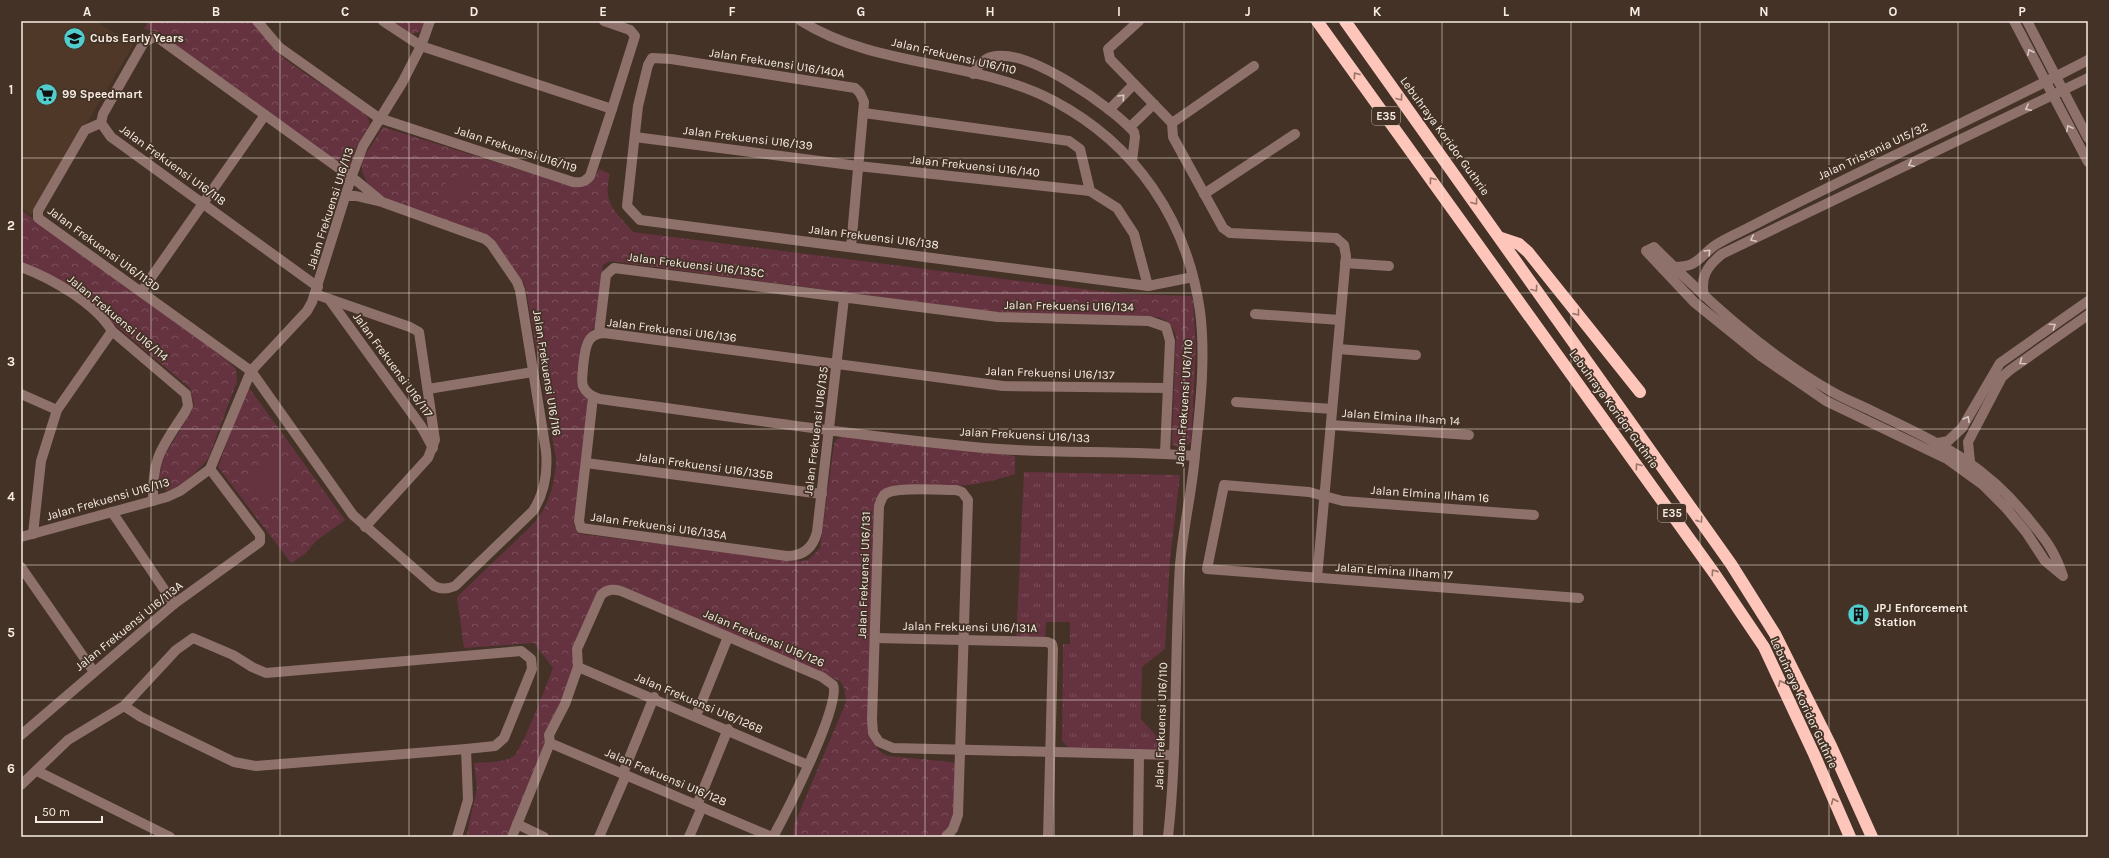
<svg xmlns="http://www.w3.org/2000/svg" width="2109" height="858" font-family="Karla,sans-serif">
<style>
.built{fill:#4f3827}
.grass{fill:url(#grass-tufts)}
.park{fill:url(#park-crowns)}
.pitch{fill:#653240}
.lines{fill:none;stroke-linecap:round;stroke-linejoin:round}
.minor{stroke:#8e716b;stroke-width:10}
.highway{stroke:#fec5ba;stroke-width:12}
.oneway{stroke:#d8c7c0}
.oneway2{stroke:#977468}
.grid{fill:none;stroke:#f7ece4;stroke-width:1;stroke-opacity:0.55}
.labels{text-anchor:middle;stroke-width:3.5;stroke-linejoin:round;paint-order:stroke}
.shield{fill:#433225;stroke:#c1b4ab;stroke-width:1}
.shield-label{font-size:11px;font-weight:bold;fill:#f7ece4}
.poi-label{font-size:12px;font-weight:bold;fill:#f7ece4;stroke:#433225;text-anchor:start}
.street-label{font-size:12px;fill:#f7ece4;stroke:#433225}
.neatline{fill:none;stroke:#f7ece4;stroke-width:1.5}
.grid-label{font-size:13px;text-anchor:middle;font-weight:bold;fill:#f7ece4}
</style>
<defs>
<pattern id="grass-tufts" width="24" height="20" patternUnits="userSpaceOnUse"><rect width="24" height="20" fill="#653240"/><path d="M3 7l-1-3M5 7V3M7 7l1-3M15 17l-1-3M17 17v-4M19 17l1-3" fill="none" stroke="#7c505b"/></pattern>
<pattern id="park-crowns" width="20" height="18" patternUnits="userSpaceOnUse"><rect width="20" height="18" fill="#653240"/><path d="M2 6a3 3 0 1 1 6 0M12 15a3 3 0 1 1 6 0" fill="none" stroke="#7c505b"/></pattern>
</defs>
<rect width="100%" height="100%" fill="#433225"/>
<polygon class="built" points="25,21 95,21 134,44 32,215 21,208 21,27"/>
<polygon class="grass" points="1024,472 1180,475 1170,560 1165,649 1142,667 1141,719 1160,740 1160,751 1069,748 1062,741 1063,644 1070,644 1070,622 1046,622 1045,643 1016,642"/>
<g class="park">
<path d="M 149,21 L 253,21 C 263,34 272,49 285,59 C 305,75 328,87 349,102 C 356,107 369,114 370,124 L 356,148 L 350,167 L 345,169 L 158,32 L 144,29 Z"/>
<polygon points="392,21 426,21 423,30 413,34"/>
<path d="M 383,127 L 568,185 C 585,184 591,186 599,169 L 610,174 C 602,204 615,210 633,232 L 1123,294 L 1191,296 L 1193,301 L 1196,349 L 1191,442 C 1186,448 1180,450 1173,445 L 1172,441 L 1176,337 C 1174,327 1168,321 1158,317 L 1012,313 L 978,310 L 610,261 L 603,265 L 596,325 L 582,342 L 577,383 L 580,391 L 587,400 L 588,407 L 574,525 L 580,534 L 801,561 L 808,560 L 820,548 L 834,444 L 837,439 L 846,436 L 1015,456 L 1015,474 C 975,488 938,488 897,489 L 880,504 L 872,736 C 875,746 878,752 888,756 L 951,762 L 956,764 L 959,815 L 948,837 L 793,837 L 794,825 L 846,702 L 844,688 L 840,681 L 622,586 L 612,587 L 575,643 L 578,667 L 508,837 L 466,837 L 477,789 L 474,763 C 486,762 504,763 514,756 C 523,748 547,683 553,668 L 534,643 L 464,648 L 457,597 L 534,523 C 550,504 555,483 556,459 L 525,285 L 487,235 L 401,205 L 387,199 L 368,184 L 362,172 L 362,160 Z"/>
<polygon points="21,210 227,360 236,369 237,381 208,459 194,474 176,488 167,490 158,481 164,456 192,411 194,405 190,388 71,288 21,262"/>
<polygon points="250,389 345,520 316,541 305,554 291,563 218,467 242,400 247,390"/>
</g>
<g class="pitch">
<polygon points="462,172 474,188 452,203 441,187"/>
<polygon points="277,458 293,479 263,502 247,481"/>
</g>
<g class="lines">
<g class="minor">
<path d="M 257,21 L 279,47 L 379,118 L 573,182 C 581,183 585,182 590,176 L 612,109 L 421,46 L 383,21"/>
<polyline points="604,21 630,30 635,36 612,109"/>
<path d="M 801,21 C 878,69 975,59 1054,101 C 1135,144 1187,219 1200,311 C 1206,358 1200,408 1195,455 C 1192,492 1183,528 1180,565 C 1174,656 1178,747 1168,837"/>
<polyline points="1139,21 1108,49 1110,59 1172,123 1173,137 1223,228 1230,233 1336,238 1344,245 1346,256 1317,578"/>
<polyline points="2014,21 2088,162"/>
<polyline points="2027,21 2088,138"/>
<path d="M 973,74 C 978,65 985,57 996,56 C 1031,51 1111,106 1134,132 L 1135,137 L 1132,161"/>
<polyline points="1109,110 1134,84"/>
<polyline points="864,113 1069,141 1080,149 1090,191 1117,208 1134,234 1148,286"/>
<path d="M 101,123 L 85,130 L 38,211 L 38,218 L 251,371 L 353,515 L 434,586 C 442,590 448,589 455,586 L 533,511 C 545,492 548,473 546,451 L 520,290 L 517,282 L 491,244 L 485,239 L 382,202 L 356,196 L 346,196"/>
<polyline points="1172,123 1254,66"/>
<polyline points="1130,127 1154,104"/>
<polyline points="635,137 858,166 1090,191"/>
<polyline points="1204,194 1295,134"/>
<polyline points="851,247 864,102 860,93 855,88 671,59 652,58 648,65 638,106 627,206 640,220 1148,286 1193,277"/>
<path d="M 1654,247 C 1707,300 1763,352 1829,390 C 1842,398 1858,404 1872,411 C 1936,442 1981,460 2027,517 C 2045,539 2054,549 2063,576 L 2045,561 L 2026,532 L 2006,508 L 1983,485 L 1947,459 L 1826,401 L 1762,357 L 1694,302 L 1646,251 Z"/>
<polyline points="1345,263 1389,266"/>
<path d="M 21,267 C 51,278 95,303 112,331 L 186,394 L 188,406 L 185,412 C 162,448 152,456 153,501"/>
<path d="M 1674,267 C 1698,267 1698,258 1714,246 C 1724,239 1736,234 1746,229 C 1859,170 1975,119 2088,60"/>
<polyline points="318,287 111,137 101,123 103,114 144,42 154,37 161,40 358,182 380,200"/>
<polyline points="141,292 265,115"/>
<polyline points="315,294 410,327 419,332 435,440 428,458 365,527"/>
<path d="M 1704,296 C 1700,277 1707,266 1722,254 L 2088,78"/>
<polyline points="329,299 421,426 433,448"/>
<polyline points="1255,314 1340,320"/>
<polyline points="599,333 606,275 614,268 998,317 1149,321 1166,327 1170,341 1165,453"/>
<polyline points="1338,349 1416,355"/>
<path d="M 1167,388 L 1003,386 L 604,333 C 585,333 585,352 583,367 C 583,373 581,380 583,386 C 586,394 593,397 600,399 C 728,416 856,436 984,448 C 1054,454 1125,450 1195,456"/>
<polyline points="428,389 533,372"/>
<polyline points="21,394 57,410"/>
<path d="M 593,397 L 579,521 L 581,528 L 787,556 C 803,556 813,548 817,532 L 844,298"/>
<polyline points="1236,402 1332,409"/>
<polyline points="1331,425 1469,435"/>
<polyline points="1938,443 1948,441 1962,428 2000,363 2088,301"/>
<polyline points="1970,462 1968,442 2002,377 2010,370 2088,315"/>
<polyline points="586,463 822,494"/>
<polyline points="112,512 174,604"/>
<polyline points="1534,515 1343,501 1309,492 1224,485 1207,569 1579,598"/>
<polyline points="33,534 41,461 57,410 112,331"/>
<polyline points="21,537 167,497 180,491 210,469 251,371 307,311 312,302 351,178 363,146 402,83 421,46 430,21"/>
<polyline points="21,567 94,672"/>
<polyline points="875,638 1047,642 1052,644 1053,649 1048,837"/>
<polyline points="578,667 808,765"/>
<polyline points="696,716 728,637"/>
<polyline points="21,735 174,604 260,542 260,535 210,469"/>
<polyline points="37,771 170,837"/>
<polyline points="623,773 654,697"/>
<polyline points="21,785 68,740 124,706 176,650 193,638 233,655 252,667 266,673 521,651 531,659 532,669 504,738 495,746 466,749 256,766 234,762 141,717 124,706"/>
<polyline points="697,805 728,729"/>
<polyline points="517,824 544,837"/>
<polyline points="457,837 468,800 466,749"/>
<polyline points="512,837 550,743"/>
<polyline points="599,837 626,775"/>
<polyline points="689,837 702,807"/>
<path d="M 772,837 L 550,743 L 549,735 L 565,704 L 578,667 L 577,649 L 601,595 C 607,589 613,589 621,591 L 822,677 L 833,685 C 842,704 785,815 773,837"/>
<path d="M 946,837 L 953,829 L 958,815 L 968,500 L 962,492 L 956,490 C 941,490 899,487 887,493 C 882,495 881,501 879,506 L 872,719 L 873,733 L 879,742 L 893,748 L 1173,755"/>
<polyline points="1138,837 1139,754"/>
</g>
<g class="highway">
<polyline points="1317,21 1714,573 1764,647 1814,754 1850,837"/>
<polyline points="1345,21 1731,564 1775,634 1831,746 1872,837"/>
<polyline points="1501,238 1519,244 1528,252 1640,392"/>
</g>
</g>
<defs><path id="oneway-chevron" d="M-2-3.5L2.5 0L-2 3.5" fill="none" stroke-width="1.6" stroke-linecap="round" stroke-linejoin="round"/></defs>
<g class="oneway">
<use href="#oneway-chevron" transform="translate(2030 52) rotate(-117)"/>
<use href="#oneway-chevron" transform="translate(1122 97) rotate(-47)"/>
<use href="#oneway-chevron" transform="translate(2028 108) rotate(154)"/>
<use href="#oneway-chevron" transform="translate(2069 128) rotate(-117)"/>
<use href="#oneway-chevron" transform="translate(1911 164) rotate(154)"/>
<use href="#oneway-chevron" transform="translate(1753 239) rotate(155)"/>
<use href="#oneway-chevron" transform="translate(1708 252) rotate(-46)"/>
<use href="#oneway-chevron" transform="translate(2053 326) rotate(-35)"/>
<use href="#oneway-chevron" transform="translate(2022 362) rotate(145)"/>
<use href="#oneway-chevron" transform="translate(1967 419) rotate(-60)"/>
</g>
<g class="oneway2">
<use href="#oneway-chevron" transform="translate(1356 75) rotate(-126)"/>
<use href="#oneway-chevron" transform="translate(1400 98) rotate(54)"/>
<use href="#oneway-chevron" transform="translate(1432 180) rotate(-126)"/>
<use href="#oneway-chevron" transform="translate(1475 202) rotate(54)"/>
<use href="#oneway-chevron" transform="translate(1535 289) rotate(54)"/>
<use href="#oneway-chevron" transform="translate(1577 313) rotate(51)"/>
<use href="#oneway-chevron" transform="translate(1638 466) rotate(-126)"/>
<use href="#oneway-chevron" transform="translate(1700 520) rotate(55)"/>
<use href="#oneway-chevron" transform="translate(1714 572) rotate(-125)"/>
<use href="#oneway-chevron" transform="translate(1781 683) rotate(-115)"/>
<use href="#oneway-chevron" transform="translate(1834 801) rotate(-113)"/>
</g>
<path class="grid" d="M 151,21 L 151,837M 280,21 L 280,837M 409,21 L 409,837M 538,21 L 538,837M 667,21 L 667,837M 796,21 L 796,837M 925,21 L 925,837M 1054,21 L 1054,837M 1184,21 L 1184,837M 1313,21 L 1313,837M 1442,21 L 1442,837M 1571,21 L 1571,837M 1700,21 L 1700,837M 1829,21 L 1829,837M 1958,21 L 1958,837M 21,158 L 2088,158M 21,293 L 2088,293M 21,429 L 2088,429M 21,565 L 2088,565M 21,700 L 2088,700"/>
<defs>
<symbol id="school-disc" viewBox="-11 -11 22 22"><circle r="9.5" fill="#52cdce" stroke="#433225"/><path d="M0-5L7-2L0 1L-7-2ZM-4 1L0 2.5L4 1V4Q0 6-4 4Z" fill="#111"/></symbol>
<symbol id="supermarket-disc" viewBox="-11 -11 22 22"><circle r="9.5" fill="#52cdce" stroke="#433225"/><path d="M-6-5.5h2.5l.6 2H6L4.5 2H-2.5L-4.4-4H-6ZM-1.5 3.2a1.3 1.3 0 1 0 .1 0ZM3 3.2a1.3 1.3 0 1 0 .1 0Z" fill="#111"/></symbol>
<symbol id="building-disc" viewBox="-11 -11 22 22"><circle r="9.5" fill="#52cdce" stroke="#433225"/><path d="M-4-6H4V6H1V3H-1V6H-4ZM-2.5-4.3h1.7v1.8h-1.7ZM.8-4.3h1.7v1.8H.8ZM-2.5-1h1.7V.8h-1.7ZM.8-1h1.7V.8H.8Z" fill="#111"/></symbol>
</defs>
<g fill-rule="evenodd">
<use href="#school-disc" x="62" y="26" width="25" height="25"/>
<use href="#supermarket-disc" x="34" y="82" width="25" height="25"/>
<use href="#building-disc" x="1846" y="602" width="25" height="25"/>
</g>
<g class="labels">
<g class="shield">
<rect x="1372" y="107" width="28" height="18" rx="3"/>
<rect x="1658" y="504" width="28" height="18" rx="3"/>
</g>
<g class="shield-label">
<text x="1386" y="120">E35</text>
<text x="1672" y="517">E35</text>
</g>
<g class="poi-label">
<text x="90" y="42">Cubs Early Years</text>
<text x="62" y="98">99 Speedmart</text>
<text x="1874" y="612">JPJ Enforcement<tspan x="1874" dy="14">Station</tspan></text>
</g>
<g class="street-label">
<text transform="translate(954 56) rotate(13)" y="4">Jalan Frekuensi U16/110</text>
<text transform="translate(777 63) rotate(9)" y="4">Jalan Frekuensi U16/140A</text>
<text transform="translate(1445 136) rotate(54)" y="4">Lebuhraya Koridor Guthrie</text>
<text transform="translate(748 138) rotate(7)" y="4">Jalan Frekuensi U16/139</text>
<text transform="translate(516 149) rotate(18)" y="4">Jalan Frekuensi U16/119</text>
<text transform="translate(1873 151) rotate(-25)" y="4">Jalan Tristania U15/32</text>
<text transform="translate(173 165) rotate(36)" y="4">Jalan Frekuensi U16/118</text>
<text transform="translate(975 166) rotate(6)" y="4">Jalan Frekuensi U16/140</text>
<text transform="translate(330 208) rotate(-72)" y="4">Jalan Frekuensi U16/113</text>
<text transform="translate(874 237) rotate(7)" y="4">Jalan Frekuensi U16/138</text>
<text transform="translate(104 249) rotate(36)" y="4">Jalan Frekuensi U16/113D</text>
<text transform="translate(696 265) rotate(7)" y="4">Jalan Frekuensi U16/135C</text>
<text transform="translate(1069 306) rotate(1)" y="4">Jalan Frekuensi U16/134</text>
<text transform="translate(118 318) rotate(40)" y="4">Jalan Frekuensi U16/114</text>
<text transform="translate(672 330) rotate(7)" y="4">Jalan Frekuensi U16/136</text>
<text transform="translate(393 365) rotate(54)" y="4">Jalan Frekuensi U16/117</text>
<text transform="translate(547 373) rotate(81)" y="4">Jalan Frekuensi U16/116</text>
<text transform="translate(1050 373) rotate(2)" y="4">Jalan Frekuensi U16/137</text>
<text transform="translate(1184 403) rotate(-86)" y="4">Jalan Frekuensi U16/110</text>
<text transform="translate(1614 409) rotate(54)" y="4">Lebuhraya Koridor Guthrie</text>
<text transform="translate(1401 417) rotate(4)" y="4">Jalan Elmina Ilham 14</text>
<text transform="translate(816 431) rotate(-83)" y="4">Jalan Frekuensi U16/135</text>
<text transform="translate(1025 435) rotate(3)" y="4">Jalan Frekuensi U16/133</text>
<text transform="translate(705 466) rotate(8)" y="4">Jalan Frekuensi U16/135B</text>
<text transform="translate(1430 494) rotate(4)" y="4">Jalan Elmina Ilham 16</text>
<text transform="translate(108 499) rotate(-16)" y="4">Jalan Frekuensi U16/113</text>
<text transform="translate(659 526) rotate(8)" y="4">Jalan Frekuensi U16/135A</text>
<text transform="translate(1394 571) rotate(4)" y="4">Jalan Elmina Ilham 17</text>
<text transform="translate(864 575) rotate(-88)" y="4">Jalan Frekuensi U16/131</text>
<text transform="translate(129 626) rotate(-39)" y="4">Jalan Frekuensi U16/113A</text>
<text transform="translate(970 627) rotate(1)" y="4">Jalan Frekuensi U16/131A</text>
<text transform="translate(764 638) rotate(23)" y="4">Jalan Frekuensi U16/126</text>
<text transform="translate(699 703) rotate(23)" y="4">Jalan Frekuensi U16/126B</text>
<text transform="translate(1804 703) rotate(65)" y="4">Lebuhraya Koridor Guthrie</text>
<text transform="translate(1161 726) rotate(-88)" y="4">Jalan Frekuensi U16/110</text>
<text transform="translate(666 777) rotate(23)" y="4">Jalan Frekuensi U16/128</text>
</g>
</g>
<rect width="2109" height="858" fill="none" stroke="#433225" stroke-width="44"/>
<path d="M36 816v6h66v-6" fill="none" stroke="#f7ece4" stroke-width="2"/>
<text x="42" y="816" font-size="12" fill="#f7ece4" stroke="#433225" stroke-width="3" paint-order="stroke">50 m</text>
<rect x="22" y="22" width="2065" height="814" class="neatline"/>
<g class="grid-label">
<text x="87" y="16">A</text>
<text x="216" y="16">B</text>
<text x="345" y="16">C</text>
<text x="474" y="16">D</text>
<text x="603" y="16">E</text>
<text x="732" y="16">F</text>
<text x="861" y="16">G</text>
<text x="990" y="16">H</text>
<text x="1119" y="16">I</text>
<text x="1248" y="16">J</text>
<text x="1377" y="16">K</text>
<text x="1506" y="16">L</text>
<text x="1635" y="16">M</text>
<text x="1764" y="16">N</text>
<text x="1893" y="16">O</text>
<text x="2022" y="16">P</text>
<text x="11" y="94">1</text>
<text x="11" y="230">2</text>
<text x="11" y="366">3</text>
<text x="11" y="501">4</text>
<text x="11" y="637">5</text>
<text x="11" y="773">6</text>
</g>
</svg>
